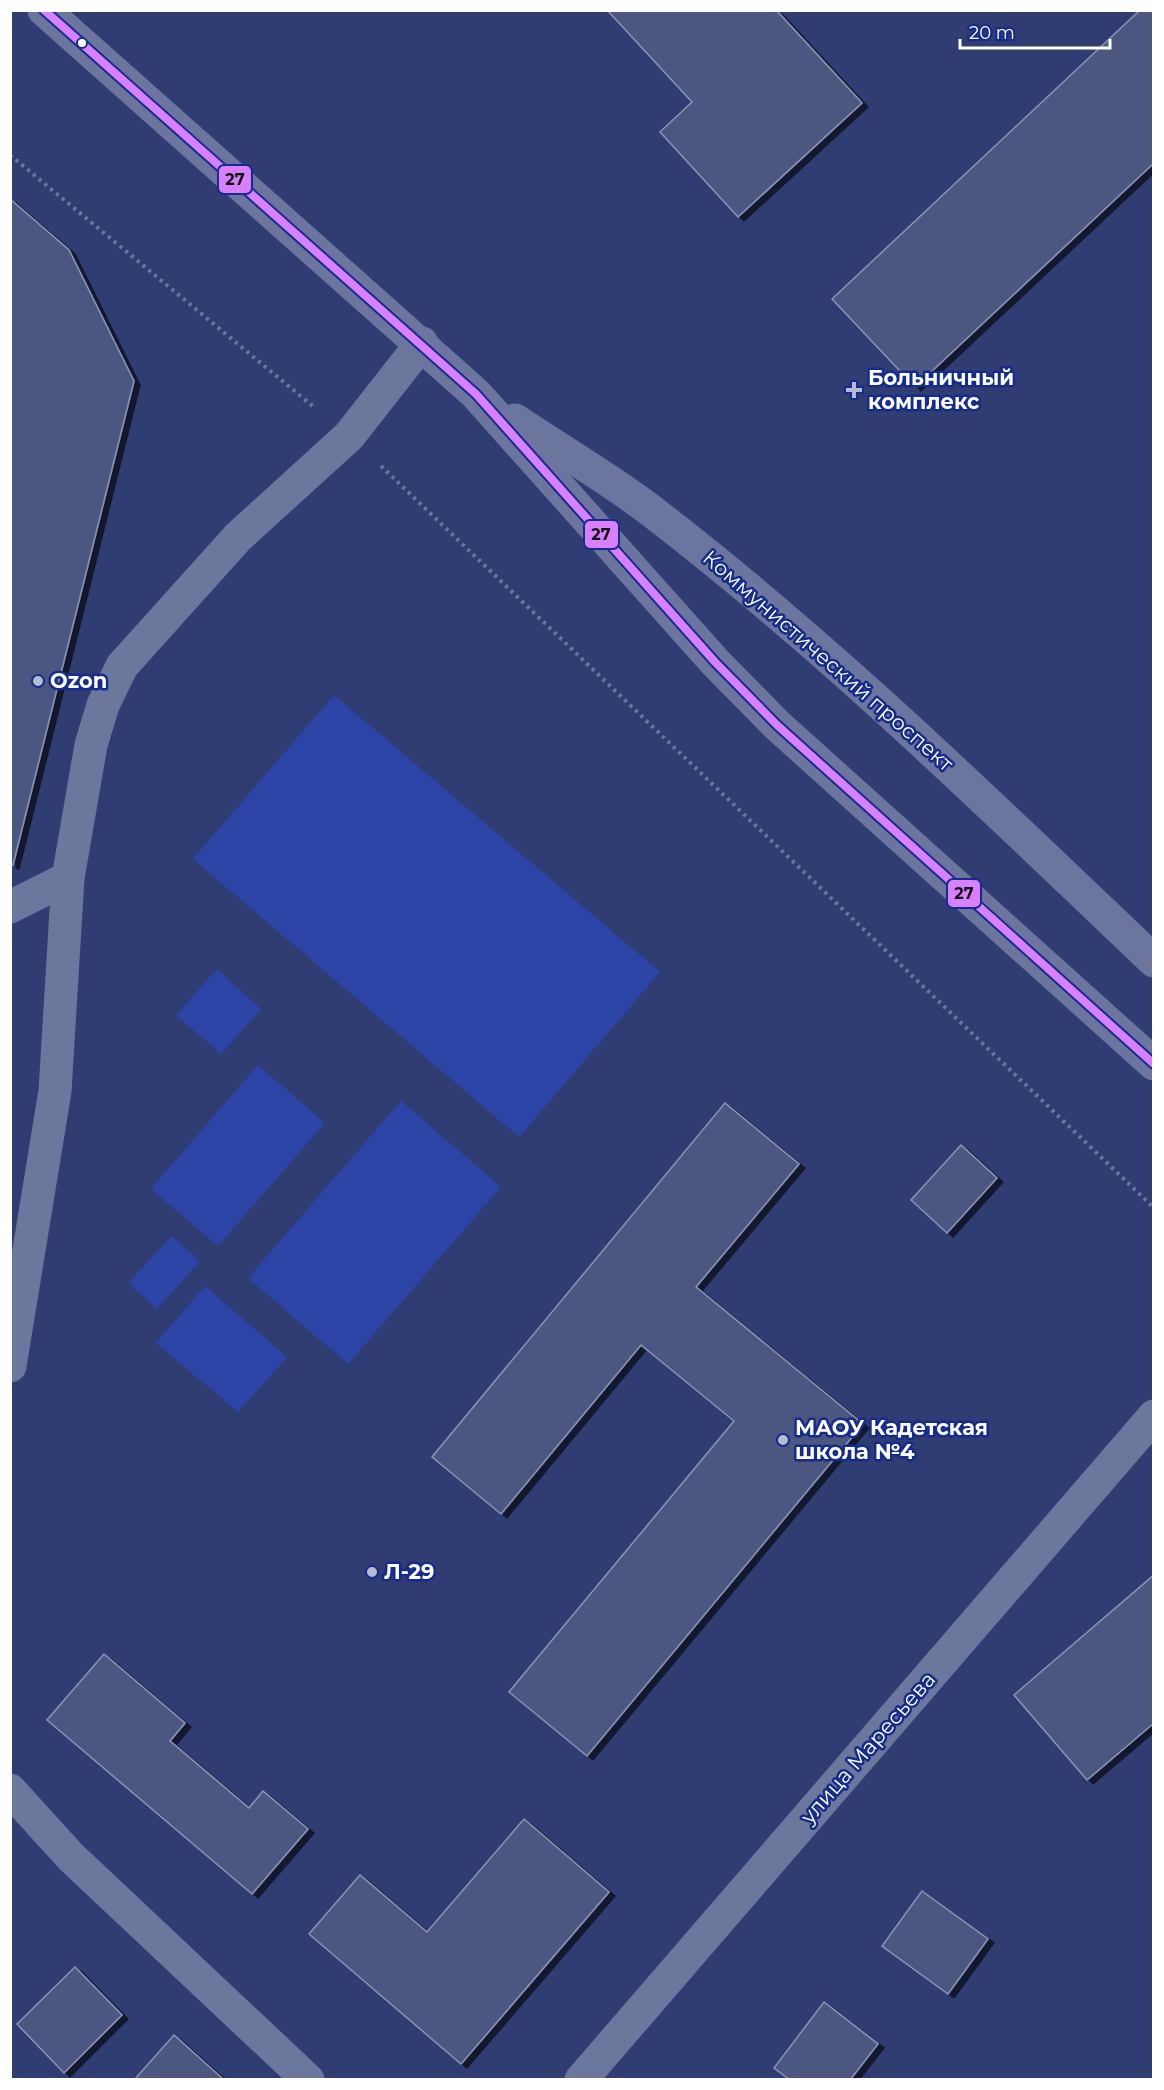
<svg xmlns="http://www.w3.org/2000/svg" width="1164" height="2090" font-family="Montserrat,sans-serif">
<style>
.green{fill:#2c44a6}
.building{fill:#4b5681;stroke:#8c94b4;stroke-width:1.5;filter:url(#shadow)}
.lines{fill:none;stroke-linecap:round;stroke-linejoin:round}
.path{stroke:#6c779e;stroke-width:4;stroke-dasharray:3 4.5;stroke-linecap:butt}
.minor{stroke:#6c779e;stroke-width:33}
.major{stroke:#6c759e;stroke-width:33}
.bus-1-casing{stroke:#152c8e;stroke-width:12}
.bus-1{stroke:#d880ff;stroke-width:8}
.bus-dot{fill:#fff;stroke:#152c8e;stroke-width:2}
.poi-dot{fill:#b7bbce;stroke:#152c8e;stroke-width:2}
.labels{text-anchor:middle;stroke-width:5;stroke-linejoin:round;paint-order:stroke}
.poi-label{font-size:21px;font-weight:bold;fill:#fff;stroke:#152c8e;text-anchor:start}
.street-label{font-size:21px;fill:#fff;stroke:#152c8e}
.line-badge{stroke:#152c8e;stroke-width:2}
.pale-badge-label{font-size:16px;text-anchor:middle;font-weight:bold;fill:#111}
</style>
<defs>
<filter id="shadow"><feDropShadow dx="6" dy="4" stdDeviation="0" flood-color="#0009"/></filter>
</defs>
<rect width="100%" height="100%" fill="#303d73"/>
<g class="green">
<polygon points="334,695 660,972 519,1137 193,859"/>
<polygon points="217,969 261,1009 221,1054 176,1015"/>
<polygon points="258,1065 325,1123 218,1246 151,1189"/>
<polygon points="401,1101 501,1187 348,1364 248,1278"/>
<polygon points="172,1236 200,1261 157,1309 128,1283"/>
<polygon points="205,1286 287,1357 238,1412 156,1343"/>
</g>
<g class="building">
<polygon points="607,10 776,10 862,103 738,217 660,132 692,102"/>
<polygon points="1140,10 1154,10 1154,163 915,387 832,299"/>
<polygon points="10,199 69,250 134,381 13,865 10,864"/>
<polygon points="725,1103 799,1164 696,1287 863,1424 587,1756 509,1692 734,1421 641,1345 501,1514 432,1457"/>
<polygon points="961,1145 997,1178 947,1233 911,1200"/>
<polygon points="1154,1575 1154,1723 1087,1780 1014,1695"/>
<polygon points="104,1654 185,1723 170,1741 249,1808 263,1791 308,1829 252,1894 47,1720"/>
<polygon points="524,1819 609,1892 461,2064 309,1934 360,1875 427,1932"/>
<polygon points="922,1891 988,1939 948,1994 882,1946"/>
<polygon points="75,1967 122,2015 64,2073 17,2024"/>
<polygon points="824,2002 878,2044 850,2080 790,2080 774,2068"/>
<polygon points="174,2035 224,2080 134,2080"/>
</g>
<g class="lines">
<g class="path">
<polyline points="10,155 315,408"/>
<polyline points="381,466 1154,1208"/>
</g>
<g class="minor">
<polyline points="10,907 68,878"/>
<polyline points="10,1366 55,1091 68,878 91,745 103,705 122,666 238,537 349,436 422,343"/>
<polyline points="10,1790 71,1857 308,2080"/>
<polyline points="581,2080 1154,1416"/>
</g>
<g class="major">
<polyline points="44,10 476,394 715,662 777,725 1154,1064"/>
<path d="M 515,420 C 561,451 610,479 654,513 C 832,650 992,807 1154,961"/>
</g>
<defs>
<polyline id="bus-1" points="44,10 476,394 715,662 777,725 1154,1064"/>
</defs>
<use href="#bus-1" class="bus-1-casing"/>
<use href="#bus-1" class="bus-1"/>
</g>
<circle class="bus-dot" cx="82" cy="43" r="5"/>
<g class="poi-dot">
<path d="M851 381h6v6h6v6h-6v6h-6v-6h-6v-6h6z"/>
<circle cx="38" cy="681" r="6"/>
<circle cx="783" cy="1440" r="6"/>
<circle cx="372" cy="1572" r="6"/>
</g>
<g class="labels">
<g class="poi-label">
<text x="868" y="385">Больничный<tspan x="868" dy="24">комплекс</tspan></text>
<text x="50" y="688">Ozon</text>
<text x="795" y="1435">МАОУ Кадетская<tspan x="795" dy="24">школа №4</tspan></text>
<text x="384" y="1579">Л-29</text>
</g>
<g class="street-label">
<text transform="translate(828 661) rotate(41)" y="7">Коммунистический проспект</text>
<text transform="translate(868 1748) rotate(-49)" y="7">улица Маресьева</text>
</g>
</g>
<g class="line-badge">
<rect x="218" y="165" width="34" height="29" rx="6" fill="#d880ff"/>
<rect x="584" y="520" width="35" height="29" rx="6" fill="#d880ff"/>
<rect x="947" y="879" width="34" height="29" rx="6" fill="#d880ff"/>
</g>
<g class="pale-badge-label">
<text x="235" y="185">27</text>
<text x="601" y="540">27</text>
<text x="964" y="899">27</text>
</g>
<rect width="1164" height="2090" fill="none" stroke="#ffffff" stroke-width="24"/>
<path d="M960 39v9h150v-9" fill="none" stroke="#ffffff" stroke-width="3"/>
<text x="969" y="39" font-size="18" fill="#ffffff" stroke="#152c8e" stroke-width="4.5" paint-order="stroke">20 m</text>
</svg>
